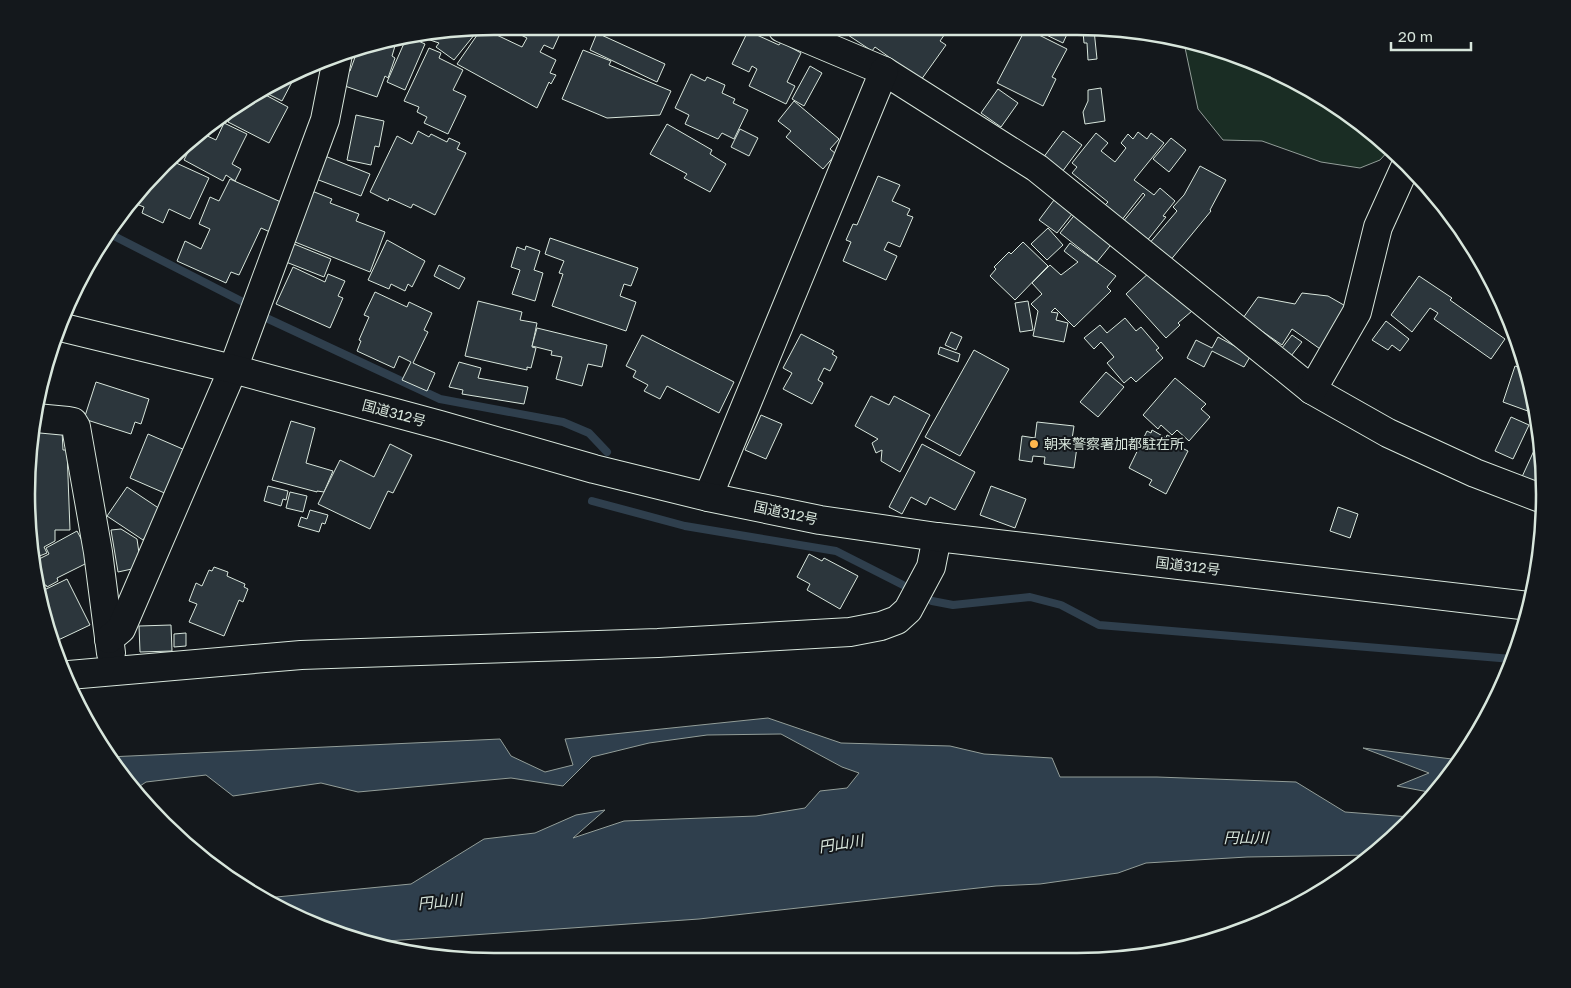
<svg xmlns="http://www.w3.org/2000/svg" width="1571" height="988" font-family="'Golos Text','Noto Sans JP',sans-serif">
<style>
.green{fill:#1a2d24;stroke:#939e99}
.water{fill:#2f3f4d;stroke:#939e99}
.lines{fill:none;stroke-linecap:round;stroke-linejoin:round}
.stream{stroke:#2f3f4d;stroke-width:8}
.building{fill:#2c363c;stroke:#d8e6dc}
.minor-casing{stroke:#d8e6dc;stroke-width:30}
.highway-casing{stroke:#d8e6dc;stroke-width:30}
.minor{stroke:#14181c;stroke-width:28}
.highway{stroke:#14181c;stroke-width:28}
.poi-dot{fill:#ffb74d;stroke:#14181c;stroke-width:2}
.labels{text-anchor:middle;stroke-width:4;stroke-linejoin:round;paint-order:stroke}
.street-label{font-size:14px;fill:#d8e6dc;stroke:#14181c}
.poi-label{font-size:14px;fill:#d8e6dc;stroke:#14181c;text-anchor:start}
.water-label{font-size:15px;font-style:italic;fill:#d8e6dc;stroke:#14181c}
.rim{fill:none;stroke:#d8e6dc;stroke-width:2.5}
</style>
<rect width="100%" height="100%" fill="#14181c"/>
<polygon class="green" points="1184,43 1256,62 1362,123 1390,149 1380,160 1360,168 1321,162 1262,141 1223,140 1198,109"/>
<g class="water">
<polygon points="768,718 841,743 950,746 984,754 1052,758 1060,777 1157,777 1296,782 1345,812 1410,817 1372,855 1247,857 1146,863 1118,873 1040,884 996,886 699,919 373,942 315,926 266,898 411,884 484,839 535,833 576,815 605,810 573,838 624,821 756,816 805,808 820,791 847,788 859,773 842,767 781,734 707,735 649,743 592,757 563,786 511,778 358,792 321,783 233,796 206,775 146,782 137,788 108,757 500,739 511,756 545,772 573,765 565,739"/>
<polygon points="1363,748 1460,760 1448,779 1434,793 1397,786 1429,773"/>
</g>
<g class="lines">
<g class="stream">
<polyline points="110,234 243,302"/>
<polyline points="262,316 440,399 563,422 589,433 607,452"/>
<polyline points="592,501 685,526 836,551 903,585"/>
<polyline points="932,601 953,605 1030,597 1061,605 1099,625 1512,659"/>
</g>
</g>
<g class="building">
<polygon points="511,26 563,27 553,49 544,45 540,52 556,60 550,73 556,75 551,84 549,82 537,108 457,64 482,28 522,47 527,38 509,29"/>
<polygon points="853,28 943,29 947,31 940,41 946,45 921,80 875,47 872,51 848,35"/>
<polygon points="479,29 454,60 436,47 439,43 424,38"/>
<polygon points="1025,30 1029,30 1067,49 1052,77 1056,79 1043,106 997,83"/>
<polygon points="1036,30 1077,30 1075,35 1068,32 1063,43"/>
<polygon points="1094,30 1097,59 1088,60 1087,43 1084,43 1083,32"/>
<polygon points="748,31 779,45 781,42 801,53 787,82 795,86 786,104 749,86 757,69 752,66 749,72 732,64"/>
<polygon points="597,33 665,64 657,82 590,50"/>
<polygon points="414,39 425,44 405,90 387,82 405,41"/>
<polygon points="388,44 395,46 392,56 395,58 388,78 385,76 377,97 342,85 346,70 350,71 358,49"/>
<polygon points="429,48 441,53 439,58 463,70 453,90 466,96 448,134 424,123 427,117 417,112 419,107 404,101"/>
<polygon points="583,50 611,61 609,65 671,91 660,115 607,118 562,99"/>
<polygon points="810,66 822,73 804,106 792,99"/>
<polygon points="691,74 705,81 707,77 725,85 722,93 735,99 733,103 748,110 734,139 722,133 718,139 685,124 689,115 675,108"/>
<polygon points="287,79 292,82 282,101 262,91"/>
<polygon points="1101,88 1105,121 1085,124 1083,112 1088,101 1088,90"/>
<polygon points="998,89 1018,103 1001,127 981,113"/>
<polygon points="260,92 288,107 269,143 228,122 238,103"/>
<polygon points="794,101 839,139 830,149 836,154 823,169 786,137 791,131 778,121"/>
<polygon points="356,115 384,121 379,147 375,146 371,165 347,160"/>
<polygon points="224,123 247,134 232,164 241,169 235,181 226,175 223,181 184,160 192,144 203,134 216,140"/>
<polygon points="667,124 712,150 710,154 726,164 710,192 684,178 687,174 650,154"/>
<polygon points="740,129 758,138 749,156 731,147"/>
<polygon points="418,131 429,137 431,134 447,142 449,138 460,143 457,149 466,153 435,215 413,204 411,208 389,198 388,201 370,192 397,136 412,144"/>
<polygon points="1063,131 1082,145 1062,172 1043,158"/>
<polygon points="1138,132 1147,139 1151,133 1164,143 1134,180 1154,195 1160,188 1175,201 1163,216 1166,217 1146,242 1122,223 1145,195 1143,193 1121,221 1103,207 1108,202 1072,173 1077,167 1072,163 1096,133 1108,143 1101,151 1115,162 1126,148 1121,143 1128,134 1133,139"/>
<polygon points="1171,138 1186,150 1169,172 1153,159"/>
<polygon points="325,156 370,174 361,196 316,179"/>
<polygon points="174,162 209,178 190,219 169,209 163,223 142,213 144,207 131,202"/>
<polygon points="1200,166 1226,180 1210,210 1211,211 1169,262 1148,245 1177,211 1173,207 1184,195"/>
<polygon points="878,176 900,185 892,201 910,209 907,215 913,217 900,247 888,242 884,250 897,256 886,280 843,261 851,242 846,240 853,224 857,225"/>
<polygon points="230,179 283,203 270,232 261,228 239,275 231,272 226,283 177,261 185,241 201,249 210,229 199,224 210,197 219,201"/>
<polygon points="312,191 332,199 330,203 359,214 356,221 385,232 370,272 290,240"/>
<polygon points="1054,200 1072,214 1057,233 1039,220"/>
<polygon points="1077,212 1114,241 1097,262 1060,233"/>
<polygon points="1048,228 1063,245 1047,260 1031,244"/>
<polygon points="550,238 638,268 631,286 624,284 620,296 636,302 626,331 552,306 563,274 559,273 564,261 545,254"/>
<polygon points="387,240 425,261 412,287 408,284 405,291 391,284 389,289 368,280"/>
<polygon points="1023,242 1048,266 1015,300 990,276 996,269 994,267 1009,252 1011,254"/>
<polygon points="1070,243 1116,276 1107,287 1111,291 1074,327 1055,308 1051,312 1058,313 1056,320 1068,323 1064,342 1033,336 1038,311 1031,304 1042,294 1032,283 1050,265 1061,275 1078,262 1064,251"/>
<polygon points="294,244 331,259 324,277 286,262"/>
<polygon points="526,246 540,251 534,270 543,273 535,301 512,294 520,270 511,267 517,247 525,250"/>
<polygon points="439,265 465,278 459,289 434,276"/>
<polygon points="293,267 325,282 328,274 345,281 338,296 343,298 330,328 276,304"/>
<polygon points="1151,271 1170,288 1192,311 1178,323 1180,325 1166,338 1126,294"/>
<polygon points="1419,276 1452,298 1450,300 1505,339 1491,359 1434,319 1438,313 1430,308 1412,332 1391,315"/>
<polygon points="375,292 407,307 409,302 432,313 424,330 428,332 413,363 435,373 427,391 402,380 411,362 399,356 394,368 357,351 361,341 359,340 369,317 364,315"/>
<polygon points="1302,293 1328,296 1349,308 1323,351 1292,329 1282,345 1243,318 1258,297 1295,304"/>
<polygon points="478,301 522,312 520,320 537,323 532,347 536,348 531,368 527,367 527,370 465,356"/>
<polygon points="1028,301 1033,330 1020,332 1015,303"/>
<polygon points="1125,318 1136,331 1141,327 1159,348 1156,350 1163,358 1136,382 1131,377 1124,383 1107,363 1114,357 1101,342 1094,349 1084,338 1100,325 1107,333"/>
<polygon points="1386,321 1409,339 1400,351 1392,345 1388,350 1372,340"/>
<polygon points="537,328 607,345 602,367 588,364 582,386 556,379 562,357 551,355 552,351 532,346"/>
<polygon points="951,332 962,337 956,350 945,345"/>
<polygon points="801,334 834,351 832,354 837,357 830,371 824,368 818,380 823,383 812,404 783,389 792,373 783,368"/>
<polygon points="642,335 734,382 719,413 667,386 660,399 644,391 648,385 633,377 636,371 626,366"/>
<polygon points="1292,335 1302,342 1291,356 1282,348"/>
<polygon points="1218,337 1251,355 1244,367 1212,351 1204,367 1187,358 1196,340 1212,348"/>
<polygon points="940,347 960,354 958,362 938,354"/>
<polygon points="974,350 1009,369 960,456 925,437"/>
<polygon points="459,362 481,368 478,378 528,387 524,404 462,394 463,390 449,387"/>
<polygon points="1515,366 1526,370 1536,414 1503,402"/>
<polygon points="1106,372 1124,387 1098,417 1080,402"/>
<polygon points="1175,378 1206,404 1201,409 1210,417 1189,441 1177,430 1172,435 1161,425 1158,429 1143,415"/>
<polygon points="96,382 149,399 141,424 135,422 131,434 84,419"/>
<polygon points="871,396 889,405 894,396 930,415 900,472 881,461 882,450 876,453 872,443 878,439 855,426"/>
<polygon points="761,415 782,424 766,459 745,450"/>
<polygon points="1511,417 1529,425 1513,459 1495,451"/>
<polygon points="291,421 315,428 306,463 333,471 324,492 317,491 317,492 272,480"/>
<polygon points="1037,422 1074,426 1072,439 1078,440 1074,468 1044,464 1045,457 1033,456 1032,462 1019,460 1022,436 1035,438"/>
<polygon points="1152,430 1166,438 1167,435 1182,442 1180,447 1188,451 1166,494 1149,485 1152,480 1129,468 1147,431 1151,433"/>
<polygon points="62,431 63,450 67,450 70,530 55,530 55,541 44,547 47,553 37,557 27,464 33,433"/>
<polygon points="148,434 185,450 169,495 130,478"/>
<polygon points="390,444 412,455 393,493 388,491 370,529 318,504 340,460 374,477"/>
<polygon points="922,444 975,472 955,510 930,497 926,505 911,497 902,514 889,507"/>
<polygon points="1537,444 1541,446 1543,489 1521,479"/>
<polygon points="268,486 288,491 286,500 283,499 281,506 264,501"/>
<polygon points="991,486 1026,499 1015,528 980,515"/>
<polygon points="127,487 163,511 143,540 107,516"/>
<polygon points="290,492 307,496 303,512 286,508"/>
<polygon points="1338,507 1358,514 1350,538 1330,531"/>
<polygon points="310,510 328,515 325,524 322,523 319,532 298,526 301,517 307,519"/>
<polygon points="121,529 137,539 141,567 118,572 111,530"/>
<polygon points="77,531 87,550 84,552 89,562 57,578 58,581 47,587 46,585 43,586 38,577 37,560 49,554 46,548"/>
<polygon points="809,554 822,561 824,558 858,576 840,609 807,590 810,584 797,577"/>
<polygon points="214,567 228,572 227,576 245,584 244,587 248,589 243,602 239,600 224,636 189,622 197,604 189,601 196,583 202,586 209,570 212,571"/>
<polygon points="67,579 90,625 54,642 42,615 40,592"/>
<polygon points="171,625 172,651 140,652 139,626"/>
<polygon points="186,633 186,646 174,647 174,634"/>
</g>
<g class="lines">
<defs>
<g id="minor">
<polyline points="782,28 884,71 1037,168 1312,390 1388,433 1475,473 1543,499"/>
<polyline points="1312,390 1357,312 1378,227 1406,165"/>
<polyline points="36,418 68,421 73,422 76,427 98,552 111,653"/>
<polyline points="708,497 884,71"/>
<polyline points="109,639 121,629 233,369 325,120 338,54"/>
<polyline points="69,675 301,655 658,643 850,632 881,626 897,620 908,610 931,567 937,537"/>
</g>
<polyline id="highway" points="60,327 233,369 440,425 594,469 708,497 820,520 937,537 1530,606"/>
</defs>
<use href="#minor" class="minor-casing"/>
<use href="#highway" class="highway-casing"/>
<use href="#minor" class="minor"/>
<use href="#highway" class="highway"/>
</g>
<circle class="poi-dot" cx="1034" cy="444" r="5"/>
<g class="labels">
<g class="street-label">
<text transform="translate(394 413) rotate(15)" y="5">国道312号</text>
<text transform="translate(786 513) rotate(12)" y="5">国道312号</text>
<text transform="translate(1188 566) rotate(7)" y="5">国道312号</text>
</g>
<g class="poi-label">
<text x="1044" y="449">朝来警察署加都駐在所</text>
</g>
<g class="water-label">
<text x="1246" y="843">円山川</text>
<text transform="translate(841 844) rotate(-9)" y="5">円山川</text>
<text transform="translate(440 902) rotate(-6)" y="5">円山川</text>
</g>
</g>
<path d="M0 0H1571V988H0ZM494 35H1077A459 459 0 0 1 1536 494V494A459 459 0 0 1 1077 953H494A459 459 0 0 1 35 494V494A459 459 0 0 1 494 35Z" fill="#14181c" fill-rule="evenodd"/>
<path class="rim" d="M494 35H1077A459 459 0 0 1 1536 494V494A459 459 0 0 1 1077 953H494A459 459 0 0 1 35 494V494A459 459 0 0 1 494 35Z"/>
<path d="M1391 42v8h80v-8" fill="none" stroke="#d8e6dc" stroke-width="2.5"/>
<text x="1398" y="42" font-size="15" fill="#d8e6dc" stroke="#14181c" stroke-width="4" paint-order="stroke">20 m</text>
</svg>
